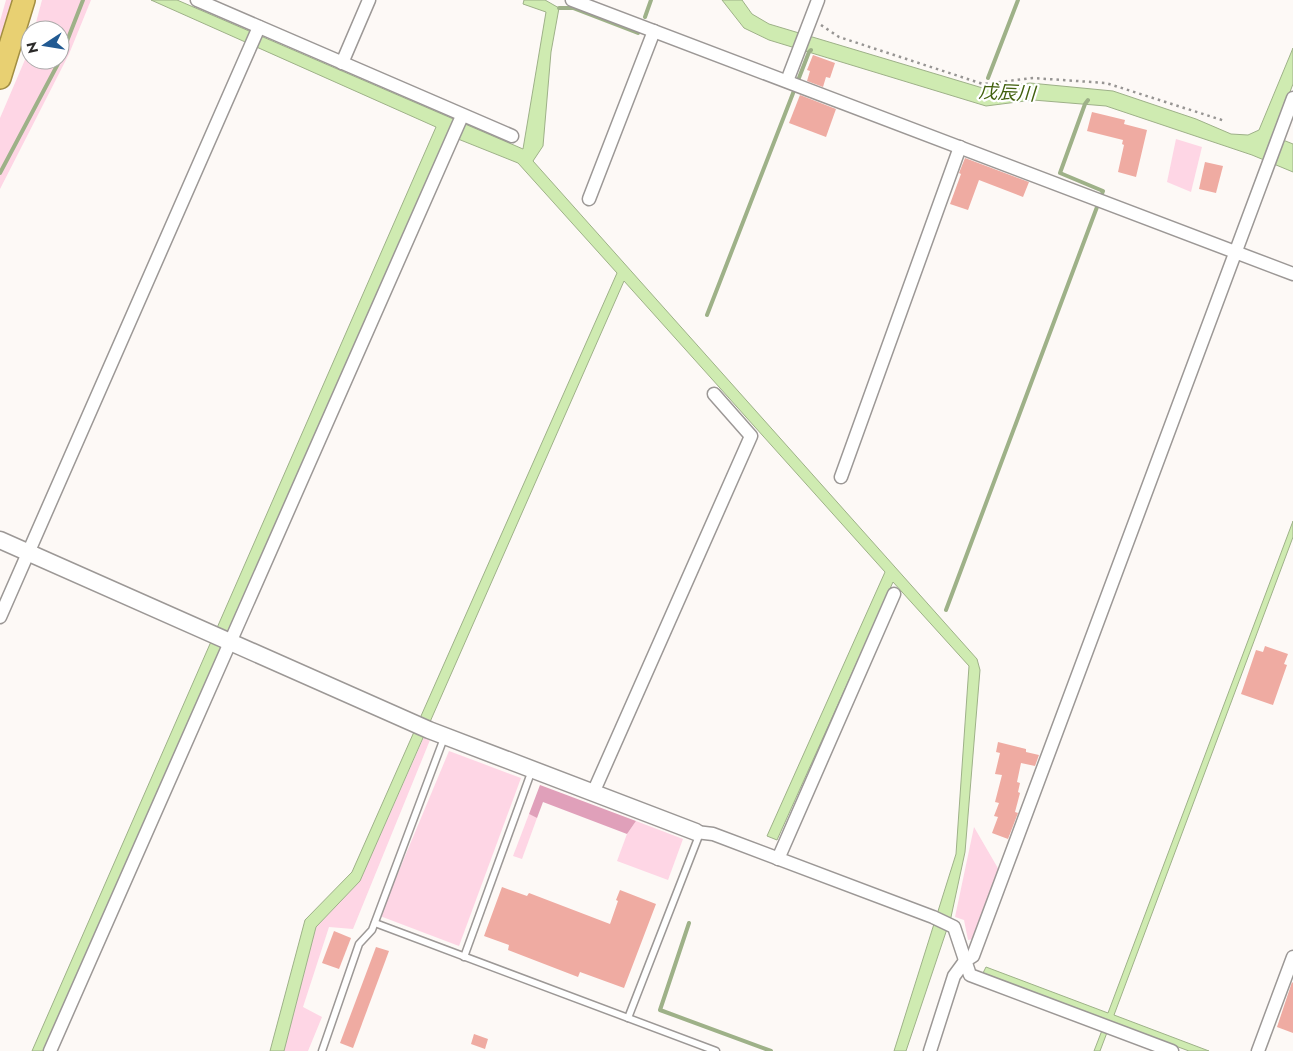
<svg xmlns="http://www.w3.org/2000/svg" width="1293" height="1051" font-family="Jost,'Noto Sans JP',sans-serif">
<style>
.green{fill:#fed6e5}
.forest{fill:#e0a0ba}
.water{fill:#cfebb1;stroke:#9eb188}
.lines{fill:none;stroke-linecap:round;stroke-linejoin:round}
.stream{stroke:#9eb188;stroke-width:4}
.building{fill:#efaba2}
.service-casing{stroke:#9c9896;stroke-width:9}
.minor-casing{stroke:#9c9896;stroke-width:15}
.tertiary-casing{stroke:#9c9896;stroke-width:19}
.trunk-casing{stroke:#a28e42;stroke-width:24}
.path{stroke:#979593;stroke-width:2.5;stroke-dasharray:2.5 4;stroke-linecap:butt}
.service{stroke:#fff;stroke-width:6}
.minor{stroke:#fff;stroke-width:12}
.tertiary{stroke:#fff;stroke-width:16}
.trunk{stroke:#e8d072;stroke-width:21}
.labels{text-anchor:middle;stroke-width:4.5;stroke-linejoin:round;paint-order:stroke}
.water-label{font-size:19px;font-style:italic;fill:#42610e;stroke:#fff}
</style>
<rect width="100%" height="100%" fill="#fdf9f6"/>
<g class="green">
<polygon points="6,0 16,0 0,52 0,21"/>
<polygon points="42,0 91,0 69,54 0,189 0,118 27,55 30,44 30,60 60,60 60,30 34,30"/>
<polygon points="1176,139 1202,147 1191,192 1167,182"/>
<polygon points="424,737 430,740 353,929 329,927 303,1007 322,1017 308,1051 284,1051 316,927 360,881"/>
<polygon points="449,751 521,778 459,946 380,916"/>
<polygon points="529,814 537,818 522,859 513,856"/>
<polygon points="636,821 683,839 668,880 617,861 627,834"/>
<polygon points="974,827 999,870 974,939 968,940 964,920 955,917"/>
</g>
<polygon class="forest" points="540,785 636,821 627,834 543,802 537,818 529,814"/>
<g class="water">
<polygon points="151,0 177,0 523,149 546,12 523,4 524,0 545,0 559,8 551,52 543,146 533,161 977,659 980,670 965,852 951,917 906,1051 894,1051 956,854 969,666 893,582 777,840 767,836 885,572 624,281 360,881 316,927 284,1051 270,1051 305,920 352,872 617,273 518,163 448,135 44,1051 32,1051 436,127"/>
<polygon points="722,0 742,0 752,14 769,24 986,89 1030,83 1113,91 1196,119 1231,134 1248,135 1259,130 1293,48 1293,84 1273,136 1293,144 1293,172 1252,155 1106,106 1033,100 986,106 769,40 744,28"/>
<polygon points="1293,521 1293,537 1114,1015 1209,1051 1189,1051 1111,1022 1100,1051 1094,1051 1106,1020 983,973 986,967 1108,1013"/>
</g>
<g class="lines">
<g class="stream">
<polyline points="559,8 573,8 638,33"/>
<polyline points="645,17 651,0"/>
<polyline points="60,59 83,0"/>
<polyline points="988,78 1018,0"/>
<polyline points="0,173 60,60"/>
<polyline points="707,315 809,52 811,50"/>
<polyline points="946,610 1103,191 1060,173 1085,104 1088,100"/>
<polyline points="689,923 660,1010 771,1051"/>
</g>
</g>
<g class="building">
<polygon points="813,55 835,63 830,78 826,77 823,87 807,81 810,71 807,70"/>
<polygon points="800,95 836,109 826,137 789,123"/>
<polygon points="1092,112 1125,120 1124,124 1147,130 1136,177 1118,172 1124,145 1122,144 1123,140 1087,131"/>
<polygon points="965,158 1029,182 1023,197 979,180 968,210 950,204 961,174 959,173"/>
<polygon points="1205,162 1223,166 1216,193 1199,189"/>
<polygon points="1265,646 1288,654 1284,664 1287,665 1273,705 1241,694 1256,650 1263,652"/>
<polygon points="998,742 1026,749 1026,752 1039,755 1035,766 1021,763 1017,782 1020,783 1018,792 1020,793 1015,812 1018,813 1008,839 992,833 998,817 994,816 999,803 995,802 1002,775 995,774 1000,753 996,752"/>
<polygon points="502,887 527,896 529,893 610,924 618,901 616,900 620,890 656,904 624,988 580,972 578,977 508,950 509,945 484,936"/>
<polygon points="334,931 351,938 339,969 322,963"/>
<polygon points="376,947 389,951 353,1048 340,1043"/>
<polygon points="1292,982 1293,983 1293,1033 1277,1027"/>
<polygon points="474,1034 488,1039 485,1049 471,1044"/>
</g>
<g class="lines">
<defs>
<g id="service">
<polyline points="375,923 716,1051"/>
<polyline points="464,957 532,770"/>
<polyline points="628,1018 700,833"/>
<polyline points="322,1051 359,944 372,930 444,738"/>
</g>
<g id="minor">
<polyline points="197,0 512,136"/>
<polyline points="572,0 1293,274"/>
<polyline points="342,63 369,0"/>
<polyline points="787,81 818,0"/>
<polyline points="589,199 654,31"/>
<polyline points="841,477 960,147"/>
<polyline points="0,617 259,27"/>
<polyline points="593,793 751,436 714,394"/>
<polyline points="696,832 713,834 933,917 954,927 970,975 1172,1051"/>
<polyline points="778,859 894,594"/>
<polyline points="50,1051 462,116"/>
<polyline points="930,1051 954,976 965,961 973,956 1293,98"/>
<polyline points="1258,1051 1293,957"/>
</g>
<polyline id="tertiary" points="0,540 429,730 696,832"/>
<polyline id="trunk" points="0,78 24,0"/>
</defs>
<use href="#service" class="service-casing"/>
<use href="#minor" class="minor-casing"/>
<use href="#tertiary" class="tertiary-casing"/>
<use href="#trunk" class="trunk-casing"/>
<polyline class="path" points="821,25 839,37 983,84 1033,78 1106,83 1225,121"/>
<use href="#service" class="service"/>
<use href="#minor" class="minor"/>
<use href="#tertiary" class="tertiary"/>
<use href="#trunk" class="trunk"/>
</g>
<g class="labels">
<g class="water-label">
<text transform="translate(1007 92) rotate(3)" y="7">戊辰川</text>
</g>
</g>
<g transform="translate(45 45) rotate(258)"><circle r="24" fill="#ffffff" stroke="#aaaaa9"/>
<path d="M0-4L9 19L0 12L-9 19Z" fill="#225a92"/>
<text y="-8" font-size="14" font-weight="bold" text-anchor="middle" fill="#2b2a29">N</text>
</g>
</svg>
